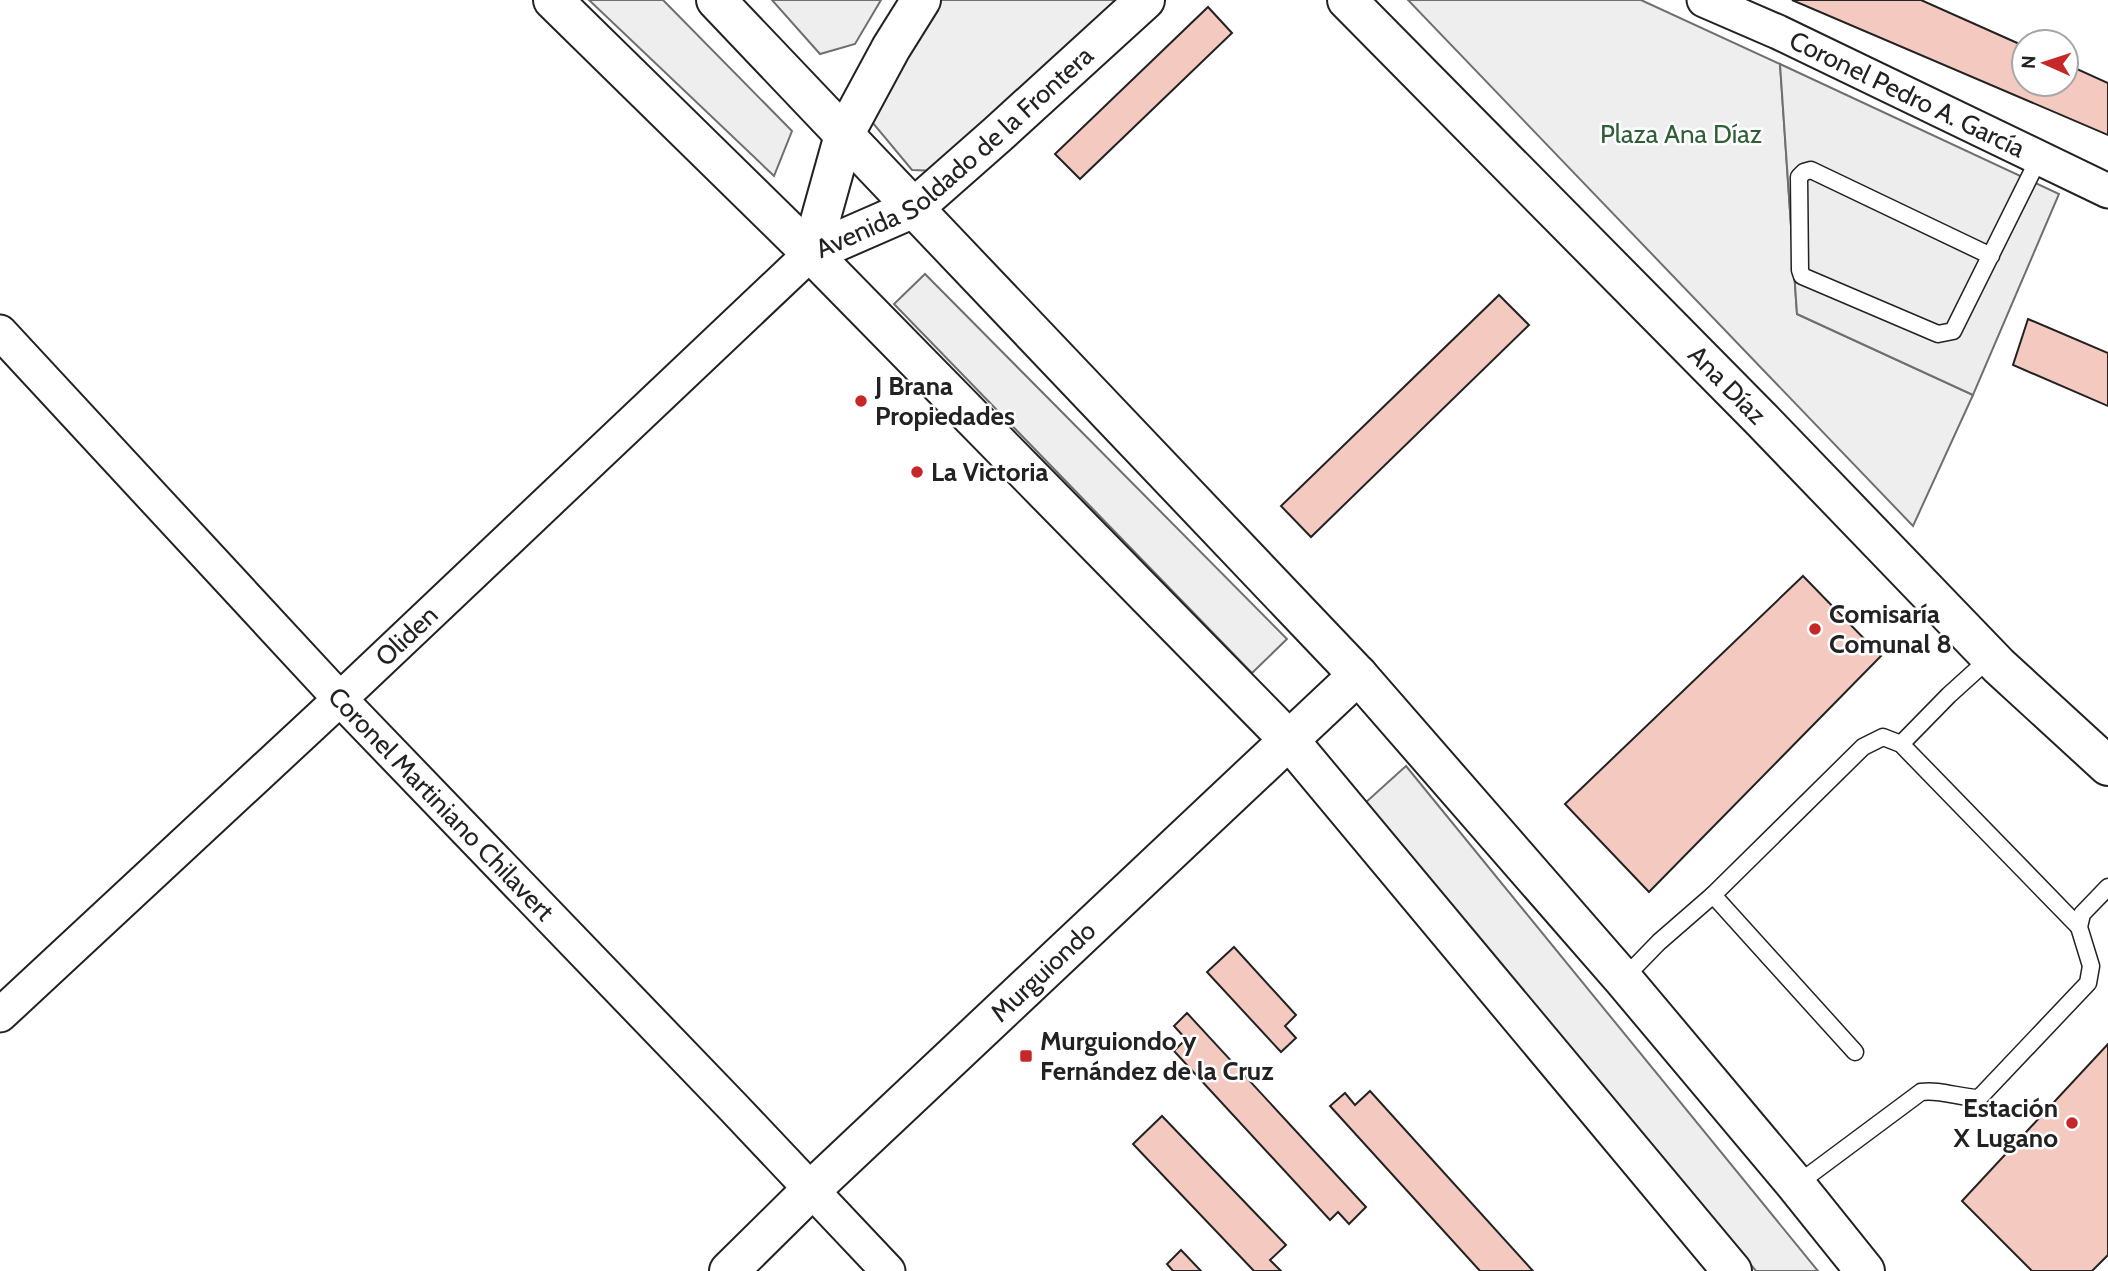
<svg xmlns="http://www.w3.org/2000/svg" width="2108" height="1271" font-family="Cabin,sans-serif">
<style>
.green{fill:#eee;stroke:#6f6f6f;stroke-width:2}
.parking{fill:#ededed;stroke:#6f6f6f;stroke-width:2}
.building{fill:#f3c9c0;stroke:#222;stroke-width:2}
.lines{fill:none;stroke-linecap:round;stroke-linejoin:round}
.service-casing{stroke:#222;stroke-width:19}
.minor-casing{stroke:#222;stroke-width:37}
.tertiary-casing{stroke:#222;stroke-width:42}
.secondary-casing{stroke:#222;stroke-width:42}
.service{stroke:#fff;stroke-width:16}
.minor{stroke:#fff;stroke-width:33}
.tertiary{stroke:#fff;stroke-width:38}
.secondary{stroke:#fff;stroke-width:38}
.poi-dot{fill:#c62828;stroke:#fff;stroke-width:2.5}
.labels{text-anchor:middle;stroke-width:5;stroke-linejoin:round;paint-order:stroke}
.street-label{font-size:26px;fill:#222;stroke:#fff}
.park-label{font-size:26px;fill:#2f5e38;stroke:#fff}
.poi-label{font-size:26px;font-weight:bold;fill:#222;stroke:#fff;text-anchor:start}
</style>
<rect width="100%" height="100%" fill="#fff"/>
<g class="green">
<polygon points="589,0 663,0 792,131 774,176"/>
<polygon points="772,0 881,0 855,44 820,54"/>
<polygon points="940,0 1117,0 938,171 912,170 872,122 876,103"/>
<polygon points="1408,0 1641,0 1780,64 1797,314 1973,395 1913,526"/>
<polygon points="925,274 1287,639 1252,673 894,304"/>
<polygon points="1406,766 1818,1271 1756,1271 1365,803"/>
</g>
<polygon class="parking" points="1780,64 2059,194 1973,395 1797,314"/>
<g class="building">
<polygon points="1792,0 1921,0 2024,46 2024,84 2066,84 2066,64 2108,83 2108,135"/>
<polygon points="1208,7 1232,33 1080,179 1055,154"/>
<polygon points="1499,295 1529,325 1311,537 1281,506"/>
<polygon points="2028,319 2108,353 2108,406 2013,365"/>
<polygon points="1803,576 1881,656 1649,892 1565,804"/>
<polygon points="1234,947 1296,1015 1285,1026 1296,1038 1281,1052 1207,972"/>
<polygon points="1187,1013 1366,1207 1349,1224 1338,1212 1330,1220 1174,1051 1186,1039 1174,1026"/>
<polygon points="2108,1044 2108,1255 2092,1271 2032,1271 1962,1201"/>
<polygon points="1370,1091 1533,1271 1480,1271 1330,1106 1345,1093 1355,1105"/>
<polygon points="1162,1116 1286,1245 1270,1260 1281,1271 1254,1271 1133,1144"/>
<polygon points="1181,1250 1201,1271 1173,1271 1167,1264"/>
</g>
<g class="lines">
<defs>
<g id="service">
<polyline points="1991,256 1811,170 1804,172 1799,177 1800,270 1802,276 1938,334 1953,331 2039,158"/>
<polyline points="1901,744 1949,695 1991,657"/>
<polyline points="1713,895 1863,747 1883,737 1901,744 2079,927"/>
<polyline points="1623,979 1659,942 1713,895 1855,1052"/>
<path d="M 1796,1185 L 1921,1092 C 1940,1089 1960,1098 1979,1098 L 2088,983 L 2091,966 L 2079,927 L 2082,914 L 2108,887"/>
</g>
<g id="minor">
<path id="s1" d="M 1704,0 L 1778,32 L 2108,191"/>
<path id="s2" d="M 0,332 L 340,699 L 734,1108 L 888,1271"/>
<path id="s3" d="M 0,1015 L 340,699 L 811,253"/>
</g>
<g id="tertiary">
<path id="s4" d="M 1347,0 L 1761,419 L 1999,666 L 2108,766"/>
<path id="s5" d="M 811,253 L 914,208 L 998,134 L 1145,0"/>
<polyline points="811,253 844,135 891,48 921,0"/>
<path id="s6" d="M 729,1271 L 810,1191 L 1358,675"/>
</g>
<g id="secondary">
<polyline points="553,0 811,253 1289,740 1732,1271"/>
<polyline points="716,0 1358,675 1623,979 1796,1185 1865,1271"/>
</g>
</defs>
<use href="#service" class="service-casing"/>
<use href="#minor" class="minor-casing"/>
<use href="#tertiary" class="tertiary-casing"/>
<use href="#secondary" class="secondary-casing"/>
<use href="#service" class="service"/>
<use href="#minor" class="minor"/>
<use href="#tertiary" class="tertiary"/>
<use href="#secondary" class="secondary"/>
</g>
<g class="poi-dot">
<circle cx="861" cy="401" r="7"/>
<circle cx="917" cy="472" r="7"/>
<circle cx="1815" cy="629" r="7"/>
<rect x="1019" y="1049" width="14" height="14" rx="3.5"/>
<circle cx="2072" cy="1123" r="7"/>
</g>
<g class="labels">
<g class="street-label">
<text dy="9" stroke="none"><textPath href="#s1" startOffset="224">Coronel Pedro A. García</textPath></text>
<text dy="9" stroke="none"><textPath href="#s5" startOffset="177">Avenida Soldado de la Frontera</textPath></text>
<text dy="9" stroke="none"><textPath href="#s4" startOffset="541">Ana Díaz</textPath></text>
<text dy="9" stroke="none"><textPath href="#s3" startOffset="556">Oliden</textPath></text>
<text dy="9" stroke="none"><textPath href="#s2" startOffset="646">Coronel Martiniano Chilavert</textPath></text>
<text dy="9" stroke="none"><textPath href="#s6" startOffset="434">Murguiondo</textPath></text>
</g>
<g class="park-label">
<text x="1681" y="143">Plaza Ana Díaz</text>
</g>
<g class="poi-label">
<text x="875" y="395">J Brana<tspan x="875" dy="30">Propiedades</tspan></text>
<text x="931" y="481">La Victoria</text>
<text x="1829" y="623">Comisaría<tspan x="1829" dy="30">Comunal 8</tspan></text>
<text x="1040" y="1050">Murguiondo y<tspan x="1040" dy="30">Fernández de la Cruz</tspan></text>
<text x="2058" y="1117" text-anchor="end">Estación<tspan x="2058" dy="30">X Lugano</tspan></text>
</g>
</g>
<g transform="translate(2045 63) rotate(273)"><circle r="33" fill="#ffffff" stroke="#a7a7a7" stroke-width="2"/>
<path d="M0-5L12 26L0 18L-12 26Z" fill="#c62828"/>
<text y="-10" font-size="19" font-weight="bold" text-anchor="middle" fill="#222222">N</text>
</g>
</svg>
